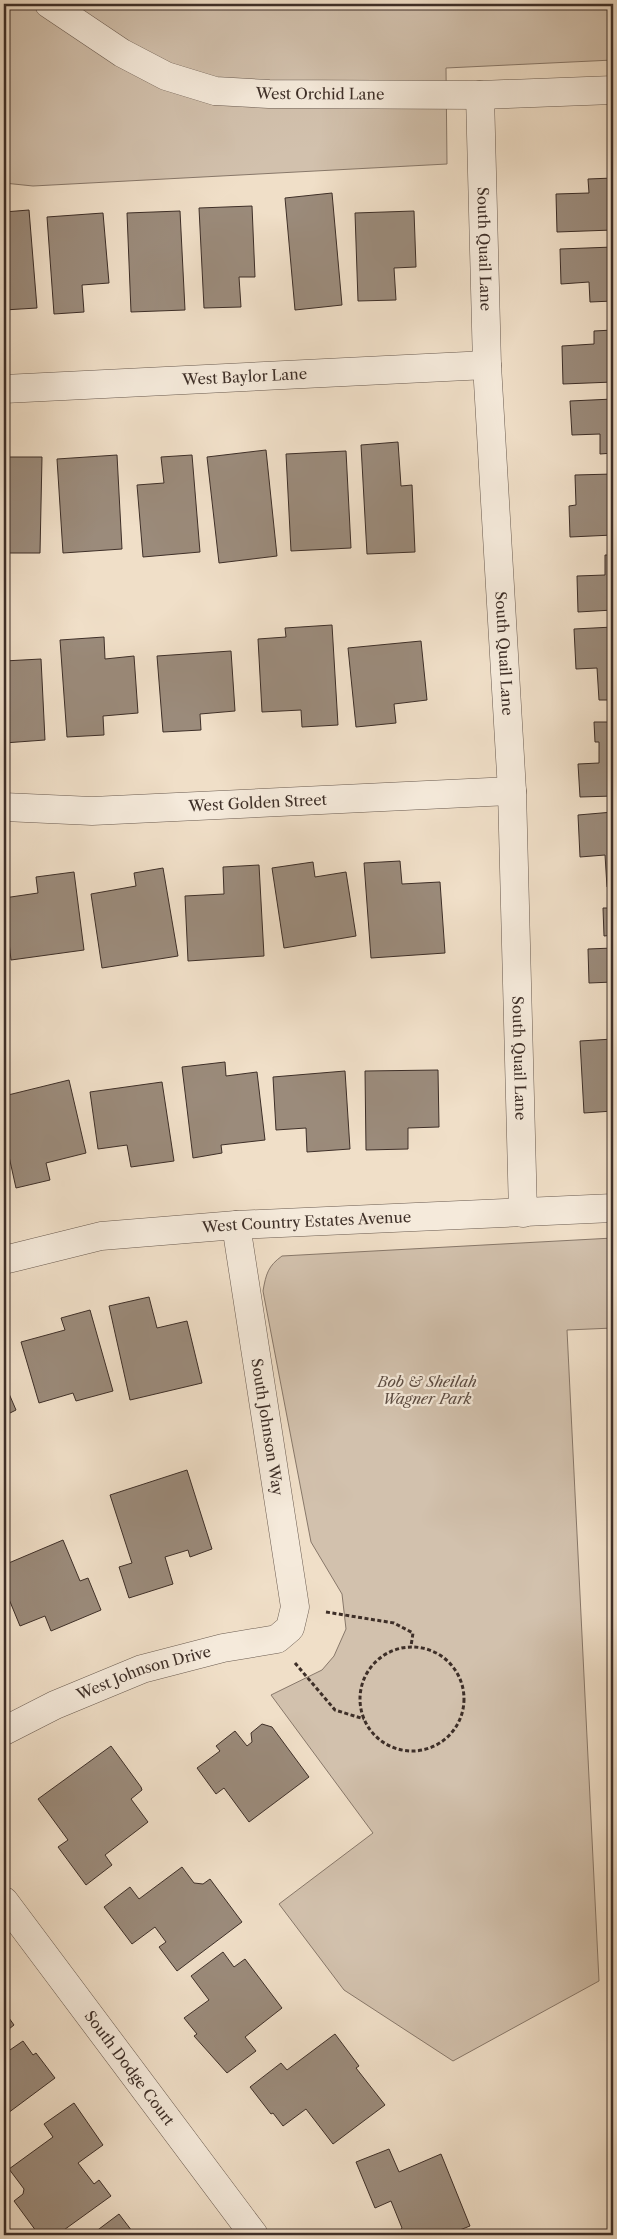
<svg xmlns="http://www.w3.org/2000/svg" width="617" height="2239" font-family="'Libre Caslon Text',serif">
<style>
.green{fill:#d2c1ad;stroke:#88786a}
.building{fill:#9b8b7b;stroke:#3e2f28}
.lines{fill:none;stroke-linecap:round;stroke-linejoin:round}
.minor-casing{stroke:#6a5b50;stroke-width:29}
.path{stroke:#3e2f28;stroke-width:3;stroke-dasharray:4 2.5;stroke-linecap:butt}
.minor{stroke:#f5eadb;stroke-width:28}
.labels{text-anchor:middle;stroke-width:4.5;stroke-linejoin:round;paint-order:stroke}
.street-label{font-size:15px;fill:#3e2f28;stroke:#f5eadb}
.park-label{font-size:15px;font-style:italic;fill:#5c4c43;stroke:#f5eadb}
</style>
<rect width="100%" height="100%" fill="#f0dfc8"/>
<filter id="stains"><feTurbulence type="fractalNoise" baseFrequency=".004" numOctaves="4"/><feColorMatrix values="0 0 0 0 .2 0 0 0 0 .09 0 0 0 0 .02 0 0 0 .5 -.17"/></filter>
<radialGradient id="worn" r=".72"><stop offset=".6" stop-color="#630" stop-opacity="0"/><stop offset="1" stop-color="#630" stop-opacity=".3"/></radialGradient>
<g class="green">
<polygon points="4,4 613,4 613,60 446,68 447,164 33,186 4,183"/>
<path d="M 613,1238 L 613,1328 L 567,1330 L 599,1981 L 453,2061 L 344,1990 L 279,1904 L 373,1833 L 271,1695 L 322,1670 L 334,1656 L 346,1629 L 342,1594 L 311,1542 L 263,1291 C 266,1274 268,1266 282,1256 Z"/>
</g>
<g class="building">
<polygon points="613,178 613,230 557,232 556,194 589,193 588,179"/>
<polygon points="332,193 342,305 295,310 285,198"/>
<polygon points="252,206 255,277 239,277 241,307 204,308 199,208"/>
<polygon points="29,210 37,308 4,310 4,212"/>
<polygon points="180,211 185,310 131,312 127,213"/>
<polygon points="414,211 416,267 394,268 396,300 358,301 355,213"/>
<polygon points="103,213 109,283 82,285 84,312 54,314 47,217"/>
<polygon points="613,247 613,301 590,302 589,282 561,284 560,249"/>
<polygon points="613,330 613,382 563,384 562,346 594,344 594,331"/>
<polygon points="613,399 613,453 600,454 600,434 572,435 570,401"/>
<polygon points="398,442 401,486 412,485 415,552 367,554 361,445"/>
<polygon points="266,450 277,556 219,563 207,457"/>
<polygon points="346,451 351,548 291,551 286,454"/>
<polygon points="117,455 122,549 63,553 57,459"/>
<polygon points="192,455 200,552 143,557 137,485 164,483 161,457"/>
<polygon points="4,457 42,457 40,553 4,553"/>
<polygon points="613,474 613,535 570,537 569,506 576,505 575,475"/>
<polygon points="605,555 613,555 613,610 578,612 577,576 605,575"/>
<polygon points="332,625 338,725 302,727 301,710 262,712 258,639 286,637 285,628"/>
<polygon points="613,627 613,700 599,700 597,668 576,669 574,629"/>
<polygon points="104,637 105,659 134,656 138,713 103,716 104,735 67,737 60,640"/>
<polygon points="421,641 427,700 394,704 396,723 356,727 348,648"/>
<polygon points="231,651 235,711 200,714 201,730 163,732 157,656"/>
<polygon points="41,659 45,740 4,743 4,661"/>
<polygon points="594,722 613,722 613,796 580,797 578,764 599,763 599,742 595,742"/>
<polygon points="613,812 613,887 607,887 605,855 580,857 578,815"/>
<polygon points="400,861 402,884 440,882 445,953 371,958 364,863"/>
<polygon points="313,862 315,877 346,872 356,936 284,948 272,868"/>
<polygon points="259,865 264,956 188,961 185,896 224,894 223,867"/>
<polygon points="163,868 178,956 102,968 91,894 136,886 134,873"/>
<polygon points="74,872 84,950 11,960 4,898 38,893 36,877"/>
<polygon points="603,908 613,908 613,935 604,936"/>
<polygon points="613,948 613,982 589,983 588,949"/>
<polygon points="613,1039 613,1111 584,1113 580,1041"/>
<polygon points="225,1062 226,1076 257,1072 265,1140 221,1145 222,1153 193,1158 182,1067"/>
<polygon points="438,1070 439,1127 408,1128 408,1149 366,1150 365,1071"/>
<polygon points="345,1071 350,1149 307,1152 306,1128 276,1130 273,1077"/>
<polygon points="69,1080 86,1153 46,1163 50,1180 16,1188 4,1134 4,1096"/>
<polygon points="162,1082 174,1161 131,1167 127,1145 98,1149 90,1092"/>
<polygon points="149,1297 157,1328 187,1321 202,1383 130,1400 109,1306"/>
<polygon points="90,1310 113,1391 76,1401 73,1393 39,1403 21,1342 65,1330 61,1318"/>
<polygon points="4,1382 16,1410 4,1416"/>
<polygon points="187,1470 212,1549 190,1557 188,1550 165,1557 173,1584 129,1598 119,1567 132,1563 110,1495"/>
<polygon points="63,1540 80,1581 88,1578 101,1610 51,1631 45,1616 20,1626 4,1587 4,1565"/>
<polygon points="262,1724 272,1727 309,1777 249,1822 224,1788 216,1794 197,1768 220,1751 216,1746 235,1731 247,1746 252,1742 251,1733"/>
<polygon points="111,1746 141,1787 142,1790 131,1799 148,1822 105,1855 112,1865 86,1885 58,1847 68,1840 38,1799"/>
<polygon points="182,1867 194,1883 203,1884 210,1879 242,1922 177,1971 159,1947 166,1942 155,1927 132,1944 104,1907 130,1887 139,1899"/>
<polygon points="223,1952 234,1967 245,1959 282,2008 245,2037 256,2051 227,2073 194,2036 197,2034 184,2018 209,2000 191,1976"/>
<polygon points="4,2011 14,2025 4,2033"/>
<polygon points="335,2034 359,2066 356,2068 385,2105 333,2144 306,2109 283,2126 273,2113 271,2114 250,2087 281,2063 287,2070"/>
<polygon points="23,2041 33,2055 36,2053 55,2078 4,2116 4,2054"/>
<polygon points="74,2103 103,2145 78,2163 94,2184 99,2180 111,2196 57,2235 39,2235 14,2201 23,2194 24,2189 9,2169 53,2137 44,2124"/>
<polygon points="389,2149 399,2172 441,2154 470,2226 447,2235 395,2235 402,2228 391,2201 375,2208 356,2162"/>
<polygon points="119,2214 135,2235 91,2235"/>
</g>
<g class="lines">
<defs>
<g id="minor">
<path id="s1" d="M 49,4 L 122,53 L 166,76 L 215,91 L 269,94 L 480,95 L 613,90"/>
<path id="s2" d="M 480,95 L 487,365 L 512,791 L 523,1213"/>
<path id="s3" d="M 4,389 L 487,365"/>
<path id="s4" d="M 4,807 L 92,811 L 512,791"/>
<path id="s5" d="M 4,1260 L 101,1236 L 236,1225 L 613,1208"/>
<path id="s6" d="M 4,1731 L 55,1705 L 142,1669 L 223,1648 L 277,1639 L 290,1628 L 295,1607 L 236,1225"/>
<path id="s7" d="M 4,1901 L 254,2235"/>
</g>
</defs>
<use href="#minor" class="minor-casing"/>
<g class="path">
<polyline points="326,1612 394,1623 413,1633 411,1646"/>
<circle cx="412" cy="1699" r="52"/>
<polyline points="295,1663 335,1710 364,1719"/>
</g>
<use href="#minor" class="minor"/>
</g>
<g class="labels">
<g class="street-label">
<text dy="5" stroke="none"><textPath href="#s1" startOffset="294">West Orchid Lane</textPath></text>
<text dy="5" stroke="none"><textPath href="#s2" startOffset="154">South Quail Lane</textPath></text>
<text dy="5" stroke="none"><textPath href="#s3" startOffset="241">West Baylor Lane</textPath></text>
<text dy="5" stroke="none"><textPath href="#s2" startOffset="559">South Quail Lane</textPath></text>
<text dy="5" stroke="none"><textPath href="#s4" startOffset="254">West Golden Street</textPath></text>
<text dy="5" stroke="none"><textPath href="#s2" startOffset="964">South Quail Lane</textPath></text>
<text dy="5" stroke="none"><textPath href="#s5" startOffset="306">West Country Estates Avenue</textPath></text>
<text transform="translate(267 1427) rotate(81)" y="5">South Johnson Way</text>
<text dy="5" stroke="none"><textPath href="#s6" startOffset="152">West Johnson Drive</textPath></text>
<text dy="5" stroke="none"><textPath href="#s7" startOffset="209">South Dodge Court</textPath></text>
</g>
<g class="park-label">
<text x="427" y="1387">Bob &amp; Sheilah<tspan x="427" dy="17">Wagner Park</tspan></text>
</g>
</g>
<rect width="617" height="2239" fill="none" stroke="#f0dfc8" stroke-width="20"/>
<rect x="5" y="5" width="607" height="2229" fill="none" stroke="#3e2f28" stroke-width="2.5"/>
<rect x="10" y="10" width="597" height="2219" fill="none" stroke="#3e2f28"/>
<rect width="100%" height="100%" filter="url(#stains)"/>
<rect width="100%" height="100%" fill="url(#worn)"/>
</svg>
